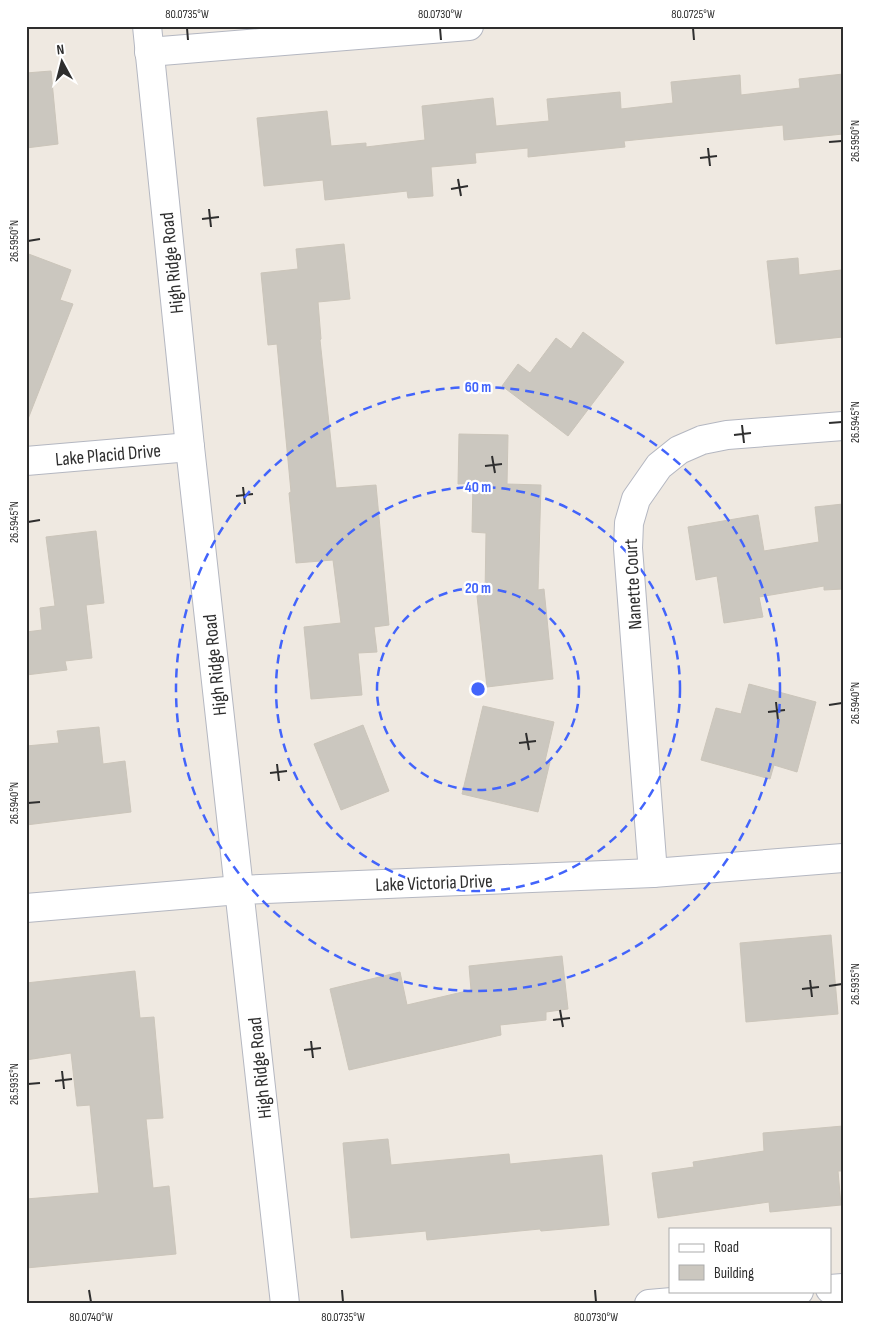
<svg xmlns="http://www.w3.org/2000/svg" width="869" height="1330" font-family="'Sofia Sans Condensed',sans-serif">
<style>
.building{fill:#cbc7bf;stroke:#cbc5ba}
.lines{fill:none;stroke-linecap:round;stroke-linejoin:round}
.street-casing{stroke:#b4b7c1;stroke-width:30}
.secondary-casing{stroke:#b4b7c1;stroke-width:30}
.street{stroke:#fff;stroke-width:28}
.secondary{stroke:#fff;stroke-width:28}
.ticks{fill:none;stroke:#2e2e2e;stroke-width:2}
.ring{fill:none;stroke:#4264fb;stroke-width:2.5;stroke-dasharray:9 6}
.labels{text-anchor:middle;stroke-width:4.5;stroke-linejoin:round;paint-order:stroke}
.street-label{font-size:19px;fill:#2e2e2e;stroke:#fff}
.centre{fill:#4264fb;stroke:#fff;stroke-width:2.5}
.ring-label{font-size:15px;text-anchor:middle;font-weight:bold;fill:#4264fb;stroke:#fff;stroke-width:4.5;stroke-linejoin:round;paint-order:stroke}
.neatline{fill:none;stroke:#2e2e2e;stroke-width:2}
.ticks-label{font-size:12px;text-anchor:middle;fill:#2e2e2e}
</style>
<rect width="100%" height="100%" fill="#efe9e1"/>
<g class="building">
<polygon points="51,71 58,144 26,148 26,73"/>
<polygon points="843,74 843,134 784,140 783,125 624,141 625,147 528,157 528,148 475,153 476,163 431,167 433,196 408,198 407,191 325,200 323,180 264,186 257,118 327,111 331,146 366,143 366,147 425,140 422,106 493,98 496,126 549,121 547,99 620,92 621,109 673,103 671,82 740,75 741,95 800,88 799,79"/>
<polygon points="344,244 350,299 318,302 321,339 320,340 336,488 376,485 389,625 374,627 377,652 358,653 362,695 311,699 304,627 341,623 333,560 296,563 289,493 291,492 277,344 268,345 261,273 298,269 296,249"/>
<polygon points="26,253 71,270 60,300 73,304 28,419 26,419"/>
<polygon points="798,258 799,275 841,270 843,286 843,337 776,344 767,261"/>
<polygon points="583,332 624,362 568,436 502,386 518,364 530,373 556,338 571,349"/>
<polygon points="459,434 508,435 507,484 541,485 538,590 544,589 553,679 487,687 477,596 485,595 486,533 472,532 473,483 458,484"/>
<polygon points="843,504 843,589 824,590 824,586 759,597 763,617 724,623 717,576 696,580 688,527 758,515 764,551 819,542 815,507"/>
<polygon points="96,531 104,603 86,605 92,658 65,661 67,670 26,675 26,632 42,630 40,608 55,606 46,537"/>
<polygon points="749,684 816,702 797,772 774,765 770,779 701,760 716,708 741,714"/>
<polygon points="483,706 554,722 545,761 550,762 538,812 462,794"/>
<polygon points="363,725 389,791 341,810 314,744"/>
<polygon points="99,727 103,764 125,761 131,812 26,825 26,746 59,743 57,731"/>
<polygon points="831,935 838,1014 746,1022 740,943"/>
<polygon points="562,956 568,1009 546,1012 546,1020 500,1025 501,1035 349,1070 330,989 400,972 407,1005 471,990 469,966"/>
<polygon points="135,971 140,1018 154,1017 163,1118 146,1119 153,1188 169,1186 176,1254 26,1268 26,1199 99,1193 90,1105 77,1106 71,1053 26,1060 26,983"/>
<polygon points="843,1126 843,1171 838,1171 841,1205 770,1212 769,1202 658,1218 652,1173 694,1167 693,1162 764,1151 763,1133"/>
<polygon points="388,1139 391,1165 509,1154 510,1164 602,1155 609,1225 541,1231 540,1229 427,1240 426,1231 351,1238 343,1143"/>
</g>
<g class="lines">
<defs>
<g id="street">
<polyline points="149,52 469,26"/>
<polyline points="26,461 190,447"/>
<polyline points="653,873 628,548 629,523 636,499 659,466 679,450 702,440 727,435 843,426"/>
<polyline points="26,908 239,890 653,873 843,858"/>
<polyline points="830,1289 843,1288"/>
<polyline points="649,1304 799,1291"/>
</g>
<polyline id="secondary" points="147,26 190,447 285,1304"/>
</defs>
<use href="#street" class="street-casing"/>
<use href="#secondary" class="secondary-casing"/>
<use href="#street" class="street"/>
<use href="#secondary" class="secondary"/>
</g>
<path class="ticks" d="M 187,28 L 188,40M 440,28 L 441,40M 693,28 L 694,40M 829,142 L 842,141M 708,148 L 710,166M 700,158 L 717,156M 458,179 L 461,196M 451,189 L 468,186M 209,209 L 211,227M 202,219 L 219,217M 28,241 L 40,239M 829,423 L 842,422M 742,425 L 744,443M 734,435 L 751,433M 492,456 L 495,473M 485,466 L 502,464M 243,487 L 245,504M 236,496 L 253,494M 28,522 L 40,520M 776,702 L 778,720M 829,705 L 842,703M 768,712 L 785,710M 526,733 L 529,750M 519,743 L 536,741M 277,764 L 279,781M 270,773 L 287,771M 28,803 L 40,802M 810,980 L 812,997M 829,986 L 842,984M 802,989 L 819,987M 560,1010 L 563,1027M 553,1020 L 570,1018M 311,1041 L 313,1058M 304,1050 L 321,1048M 62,1071 L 64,1089M 55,1081 L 72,1079M 28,1084 L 40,1083M 89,1290 L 91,1302M 342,1290 L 343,1302M 595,1290 L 596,1302"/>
<g class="ring">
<circle cx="478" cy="689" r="101"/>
<circle cx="478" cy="689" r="202"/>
<circle cx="478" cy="689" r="302"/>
</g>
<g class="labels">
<g class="street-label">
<text transform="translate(171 263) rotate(-96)" y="7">High Ridge Road</text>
<text transform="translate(108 454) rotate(-5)" y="7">Lake Placid Drive</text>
<text transform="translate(632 584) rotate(-93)" y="7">Nanette Court</text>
<text transform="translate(214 665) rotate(-96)" y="7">High Ridge Road</text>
<text transform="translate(434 882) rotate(-2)" y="7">Lake Victoria Drive</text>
<text transform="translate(259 1068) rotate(-96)" y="7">High Ridge Road</text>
</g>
</g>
<circle cx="478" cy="689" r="8" class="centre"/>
<g class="ring-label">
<text x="478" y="392">60 m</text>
<text x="478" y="492">40 m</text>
<text x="478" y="593">20 m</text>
</g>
<rect width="869" height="1330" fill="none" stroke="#ffffff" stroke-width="55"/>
<rect x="669" y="1228" width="162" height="65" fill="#ffffff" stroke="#ababab"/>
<rect x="679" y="1244" width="25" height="8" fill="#ffffff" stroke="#ababab"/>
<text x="714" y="1252" font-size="15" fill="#2e2e2e">Road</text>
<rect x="679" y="1265" width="25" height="15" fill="#cbc7bf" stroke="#ababab"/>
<text x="714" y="1278" font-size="15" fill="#2e2e2e">Building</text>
<g transform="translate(62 62) rotate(353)" stroke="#ffffff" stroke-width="4" paint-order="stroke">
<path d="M0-4L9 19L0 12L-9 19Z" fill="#2e2e2e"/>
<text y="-8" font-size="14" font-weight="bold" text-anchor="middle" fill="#2e2e2e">N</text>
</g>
<rect x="28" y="28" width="814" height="1274" class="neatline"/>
<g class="ticks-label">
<text x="187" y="18">80.0735°W</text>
<text x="440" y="18">80.0730°W</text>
<text x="693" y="18">80.0725°W</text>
<text transform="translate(855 141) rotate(-90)" y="4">26.5950°N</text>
<text transform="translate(14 241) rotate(-90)" y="4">26.5950°N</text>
<text transform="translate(855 422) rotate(-90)" y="4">26.5945°N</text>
<text transform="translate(14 522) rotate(-90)" y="4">26.5945°N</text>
<text transform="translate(855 703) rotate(-90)" y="4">26.5940°N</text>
<text transform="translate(14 803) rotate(-90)" y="4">26.5940°N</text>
<text transform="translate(855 984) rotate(-90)" y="4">26.5935°N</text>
<text transform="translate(14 1084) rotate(-90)" y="4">26.5935°N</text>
<text x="91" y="1321">80.0740°W</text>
<text x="343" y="1321">80.0735°W</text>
<text x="596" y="1321">80.0730°W</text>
</g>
</svg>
